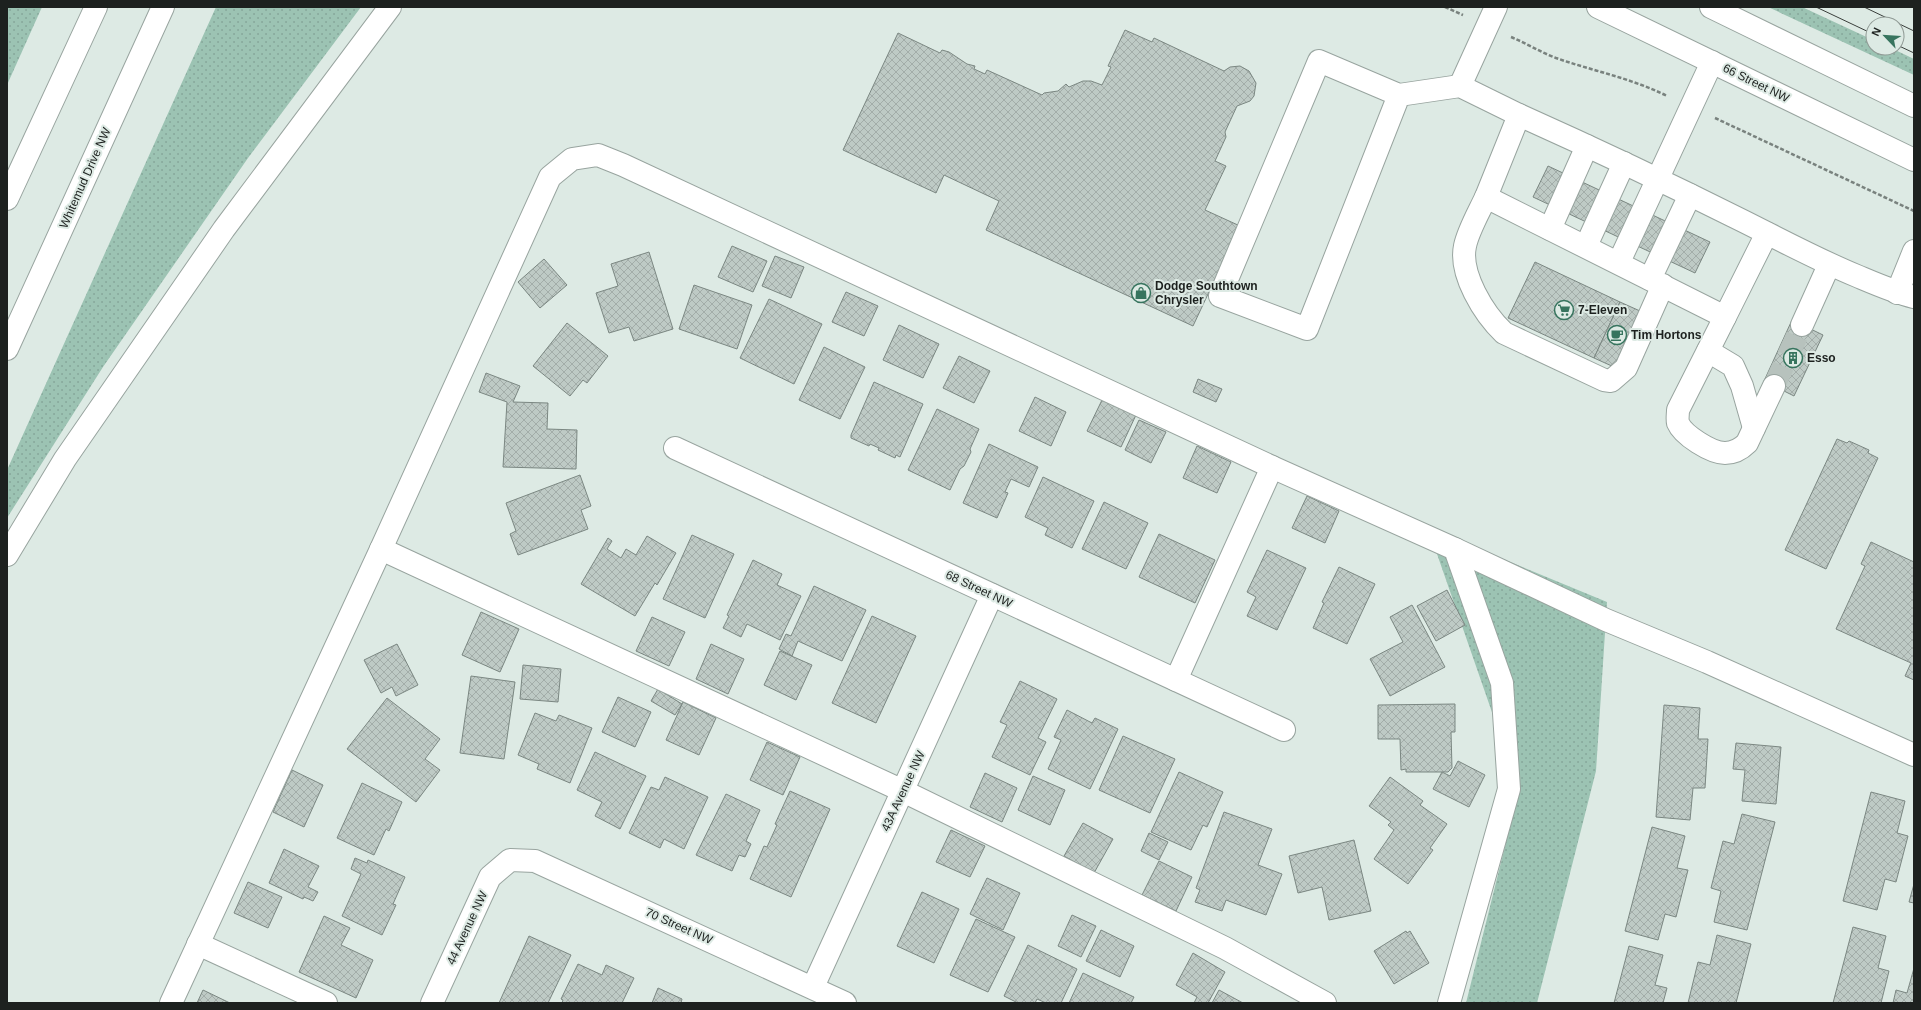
<svg xmlns="http://www.w3.org/2000/svg" width="1921" height="1010" font-family="Helvetica,sans-serif">
<style>
.grass{fill:url(#grass-dots)}
.building{fill:url(#building-cross-hatch);stroke:#7b8782}
.lines{fill:none;stroke-linecap:round;stroke-linejoin:round}
.minor-tunnel{stroke:#b7c2bd;stroke-width:22;stroke-dasharray:22 11;stroke-linecap:butt}
.minor-casing{stroke:#98a49f;stroke-width:24}
.major-casing{stroke:#98a49f;stroke-width:24}
.highway-casing{stroke:#98a49f;stroke-width:24}
.path{stroke:#79827e;stroke-width:2.5;stroke-dasharray:4 2;stroke-linecap:butt}
.minor{stroke:#fff;stroke-width:22}
.major{stroke:#fff;stroke-width:22}
.highway{stroke:#fff;stroke-width:22}
.tram{stroke:#3a3f3c;stroke-width:1}
.labels{text-anchor:middle;stroke-width:4;stroke-linejoin:round;paint-order:stroke}
.street-label{font-size:12px;fill:#1d211f;stroke:#ddeae4}
.poi-label{font-size:12px;font-weight:bold;fill:#1d211f;stroke:#ddeae4;text-anchor:start}
</style>
<defs>
<pattern id="grass-dots" width="8" height="8" patternUnits="userSpaceOnUse"><rect width="8" height="8" fill="#9cc3b3"/><path d="M2 2h.1M6 6h.1" fill="none" stroke="#86a79a" stroke-width="1.8" stroke-linecap="round"/></pattern>
<pattern id="building-cross-hatch" width="8" height="8" patternUnits="userSpaceOnUse"><rect width="8" height="8" fill="#becac5"/><path d="M0 0l8 8M0 8l8-8" fill="none" stroke="#a3ada9"/></pattern>
</defs>
<rect width="100%" height="100%" fill="#ddeae4"/>
<g class="grass">
<polygon points="7,7 42,7 7,85"/>
<polygon points="216,7 361,7 248,158 103,367 7,518 7,470"/>
<polygon points="1768,7 1802,7 1873,40 1873,48 1891,48 1914,59 1914,75"/>
<polygon points="1428,528 1607,602 1596,771 1537,1003 1466,1003 1519,790"/>
</g>
<g class="building">
<polygon points="1125,30 1152,42 1154,38 1224,71 1230,67 1240,66 1249,71 1256,83 1254,96 1250,101 1237,106 1225,132 1226,137 1215,161 1226,166 1205,210 1240,226 1193,326 986,230 999,201 944,175 936,193 843,150 898,33 940,53 942,50 949,52 967,64 975,66 974,69 985,74 987,70 1042,95 1044,93 1058,91 1066,84 1069,87 1083,81 1091,81 1102,85 1111,67 1108,66"/>
<polygon points="1548,166 1710,242 1695,273 1533,197"/>
<polygon points="732,246 767,261 753,292 718,277"/>
<polygon points="649,252 673,329 634,341 629,327 609,333 596,293 618,286 611,264"/>
<polygon points="775,256 804,267 791,298 762,286"/>
<polygon points="544,259 567,285 540,308 518,282"/>
<polygon points="1535,262 1620,302 1594,358 1508,318"/>
<polygon points="694,285 752,305 737,349 679,329"/>
<polygon points="846,292 878,306 864,336 832,322"/>
<polygon points="769,299 822,324 794,384 740,358"/>
<polygon points="1620,302 1640,311 1614,367 1594,358"/>
<polygon points="1792,320 1823,335 1794,396 1764,381"/>
<polygon points="567,323 608,356 587,383 583,380 570,396 533,366"/>
<polygon points="899,325 939,344 923,378 883,360"/>
<polygon points="824,347 865,367 840,419 799,400"/>
<polygon points="959,356 990,371 974,403 943,388"/>
<polygon points="486,373 520,386 513,402 548,403 547,429 577,430 576,469 503,467 507,402 479,392"/>
<polygon points="1198,379 1222,389 1216,402 1193,392"/>
<polygon points="874,382 923,404 900,457 896,455 895,458 878,450 879,448 870,444 869,446 851,438 851,435"/>
<polygon points="1035,397 1066,412 1051,446 1019,431"/>
<polygon points="1102,400 1136,415 1121,447 1087,431"/>
<polygon points="937,409 979,429 970,449 971,452 964,466 960,469 950,490 908,470"/>
<polygon points="1139,420 1166,432 1151,463 1125,450"/>
<polygon points="1837,439 1847,443 1849,441 1869,450 1868,453 1878,458 1826,569 1785,550"/>
<polygon points="989,444 1038,467 1029,487 1011,479 1005,492 1008,493 997,518 963,503"/>
<polygon points="1197,446 1231,462 1217,493 1183,478"/>
<polygon points="580,475 591,506 581,510 588,529 518,555 510,534 516,531 506,503"/>
<polygon points="1043,477 1094,501 1072,548 1045,535 1048,528 1025,517"/>
<polygon points="1307,496 1339,511 1325,543 1292,528"/>
<polygon points="1104,502 1148,523 1126,569 1082,549"/>
<polygon points="1159,534 1215,560 1195,603 1139,577"/>
<polygon points="692,535 734,554 705,618 663,599"/>
<polygon points="647,536 676,553 657,585 655,583 635,616 581,584 608,538 612,541 607,549 621,558 626,549 636,555"/>
<polygon points="1871,542 1914,562 1914,680 1905,676 1911,663 1836,629 1865,566 1861,564"/>
<polygon points="1267,550 1306,568 1277,630 1247,616 1256,597 1247,592"/>
<polygon points="753,560 782,574 777,585 801,596 780,640 747,624 741,637 723,628 729,616 727,615"/>
<polygon points="1339,567 1375,584 1347,644 1313,628 1324,603 1322,602"/>
<polygon points="814,586 866,610 842,661 798,641 792,656 779,649 786,634 791,636"/>
<polygon points="1447,590 1465,625 1436,641 1417,606"/>
<polygon points="1412,605 1445,667 1390,696 1370,659 1403,642 1390,617"/>
<polygon points="481,612 519,629 500,672 462,655"/>
<polygon points="872,616 916,636 876,723 832,703"/>
<polygon points="652,617 685,632 669,666 636,651"/>
<polygon points="397,644 418,685 396,696 392,687 381,693 364,660"/>
<polygon points="711,644 744,659 728,694 696,679"/>
<polygon points="780,651 812,665 796,700 764,685"/>
<polygon points="523,665 561,669 558,702 520,699"/>
<polygon points="471,676 515,682 504,759 460,753"/>
<polygon points="1020,681 1057,699 1038,738 1046,742 1030,775 992,757 1007,725 1000,722"/>
<polygon points="658,689 682,704 675,715 651,701"/>
<polygon points="618,697 651,712 635,747 602,732"/>
<polygon points="387,698 440,739 425,759 440,770 416,802 347,749"/>
<polygon points="683,702 716,718 699,755 666,740"/>
<polygon points="1455,704 1455,732 1451,732 1452,768 1448,772 1406,772 1406,769 1401,770 1400,739 1378,739 1378,705"/>
<polygon points="1664,705 1700,708 1698,739 1708,739 1705,788 1693,788 1690,820 1656,817"/>
<polygon points="1067,710 1092,723 1095,718 1118,729 1090,789 1048,769 1061,740 1054,737"/>
<polygon points="535,713 556,721 559,715 592,728 570,783 537,769 539,764 518,755"/>
<polygon points="1123,736 1175,759 1150,813 1099,790"/>
<polygon points="767,742 800,757 783,795 750,780"/>
<polygon points="1736,743 1781,747 1776,804 1742,801 1745,770 1733,769"/>
<polygon points="595,752 646,776 620,829 595,816 602,802 577,790"/>
<polygon points="1458,761 1485,775 1469,807 1433,789 1442,772 1450,776"/>
<polygon points="292,770 323,785 304,827 273,812"/>
<polygon points="1179,772 1223,792 1207,827 1203,825 1191,850 1151,832"/>
<polygon points="985,773 1017,788 1002,822 970,807"/>
<polygon points="1033,776 1065,790 1050,825 1018,810"/>
<polygon points="665,777 708,797 684,849 664,839 660,848 629,833 651,787 659,790"/>
<polygon points="1390,777 1423,801 1420,805 1447,824 1430,848 1433,850 1408,884 1374,859 1394,830 1388,825 1391,822 1369,806"/>
<polygon points="362,783 402,802 389,831 386,829 374,855 337,838"/>
<polygon points="790,791 830,809 791,897 750,879 764,846 767,847 777,825 775,824"/>
<polygon points="1871,792 1905,801 1897,833 1908,836 1896,882 1885,879 1877,910 1843,901"/>
<polygon points="726,794 760,810 746,841 751,844 745,857 739,855 732,871 696,855"/>
<polygon points="1224,812 1272,829 1258,865 1282,874 1266,915 1226,900 1222,911 1195,902 1200,890 1196,888"/>
<polygon points="1742,814 1775,822 1747,930 1714,922 1721,891 1711,888 1723,841 1734,844"/>
<polygon points="1083,823 1113,839 1094,873 1064,856"/>
<polygon points="1652,827 1685,836 1677,868 1688,870 1676,917 1665,914 1658,940 1625,931"/>
<polygon points="951,830 985,846 970,877 936,862"/>
<polygon points="1149,833 1168,842 1159,860 1141,851"/>
<polygon points="1354,840 1371,911 1329,920 1322,887 1298,893 1289,856"/>
<polygon points="284,849 319,866 308,887 318,892 313,901 304,897 303,899 269,883"/>
<polygon points="355,858 367,863 368,860 405,877 393,904 396,905 382,935 342,916 361,874 351,869"/>
<polygon points="1159,861 1192,877 1176,911 1142,895"/>
<polygon points="987,878 1020,893 1003,930 970,914"/>
<polygon points="248,882 282,897 268,928 234,913"/>
<polygon points="1914,884 1914,903 1909,902"/>
<polygon points="922,892 959,909 934,963 897,946"/>
<polygon points="1072,915 1096,926 1081,957 1058,946"/>
<polygon points="324,916 350,928 341,945 373,960 356,998 299,972"/>
<polygon points="976,919 1015,937 988,992 950,975"/>
<polygon points="1853,927 1886,936 1878,968 1889,971 1881,1003 1833,1003"/>
<polygon points="1101,930 1134,946 1120,977 1086,961"/>
<polygon points="1406,931 1407,933 1410,931 1429,963 1394,984 1374,951"/>
<polygon points="1717,935 1751,944 1736,1003 1688,1003 1698,962 1710,965"/>
<polygon points="529,936 571,955 548,1003 499,1003"/>
<polygon points="1028,945 1077,969 1061,1003 1046,1003 1037,999 1035,1003 1018,1003 1004,996"/>
<polygon points="1629,946 1663,955 1655,985 1667,988 1663,1003 1614,1003"/>
<polygon points="1193,953 1225,972 1208,1003 1194,1003 1197,997 1176,985"/>
<polygon points="578,964 602,975 606,965 634,978 622,1003 562,1003 563,1000 561,999"/>
<polygon points="1914,968 1914,1003 1893,1003 1896,990 1907,993"/>
<polygon points="1083,973 1134,997 1131,1003 1069,1003"/>
<polygon points="658,988 682,999 681,1003 652,1003"/>
<polygon points="203,990 230,1003 197,1003"/>
<polygon points="1219,990 1243,1003 1212,1003"/>
</g>
<g class="lines">
<polyline class="minor-tunnel" points="1774,386 1802,325"/>
<defs>
<g id="minor">
<polyline points="1460,86 1496,7"/>
<polyline points="1399,95 1319,61 1220,296 1307,329 1399,95 1460,86 1519,115"/>
<path d="M 1486,197 C 1479,212 1468,231 1465,246 C 1459,274 1484,314 1504,333 L 1604,380 L 1611,381 L 1626,368 L 1663,285"/>
<polyline points="1550,229 1587,146"/>
<path d="M 1767,233 L 1725,317 L 1486,197 L 1519,115 C 1595,149 1669,184 1743,221 C 1781,240 1818,260 1857,276 C 1876,284 1894,292 1914,297"/>
<polyline points="1586,246 1624,163"/>
<polyline points="1619,262 1712,62"/>
<polyline points="1650,279 1690,195"/>
<polyline points="1897,293 1914,251"/>
<path d="M 1725,317 L 1678,410 C 1678,414 1677,419 1678,423 C 1683,435 1711,453 1725,453 C 1734,453 1741,449 1747,443 L 1774,386"/>
<polyline points="1802,325 1829,265"/>
<polyline points="1708,351 1733,366 1742,386 1754,428"/>
<polyline points="675,448 1284,730"/>
<polyline points="1272,467 1455,549 1502,683 1509,789 1449,1003"/>
<polyline points="381,549 903,791 1225,948 1325,1003"/>
<polyline points="1455,549 1606,620 1707,662 1914,755"/>
<polyline points="198,944 326,1003"/>
<polyline points="813,987 992,595"/>
<polyline points="171,1003 381,549 550,177 572,159 598,155 623,165 1272,467 1176,680"/>
<polyline points="432,1003 490,877 510,860 535,861 845,1003"/>
</g>
<g id="major">
<polyline points="1598,7 1914,160"/>
<polyline points="1711,7 1914,106"/>
</g>
<g id="highway">
<polyline points="7,199 96,7"/>
<polyline points="7,349 163,7"/>
<polyline points="7,555 65,459 224,229 390,7"/>
</g>
</defs>
<use href="#minor" class="minor-casing"/>
<use href="#major" class="major-casing"/>
<use href="#highway" class="highway-casing"/>
<g class="path">
<polyline points="1445,7 1463,15"/>
<path d="M 1511,37 C 1526,43 1540,52 1556,58 C 1593,71 1631,78 1667,96"/>
<polyline points="1715,118 1914,211"/>
</g>
<use href="#minor" class="minor"/>
<use href="#major" class="major"/>
<use href="#highway" class="highway"/>
<g class="tram">
<polyline points="1816,7 1873,34"/>
<polyline points="1864,7 1914,31"/>
<polyline points="1897,45 1914,53"/>
</g>
</g>
<defs>
<symbol id="shop-ring" viewBox="-11 -11 22 22"><circle r="9.5" fill="#ddeae4" stroke="#37745e" stroke-width="1.5"/><path d="M-5-2.5h2.3a2.7 3.5 0 0 1 5.4 0H5L5.5 6h-11ZM-1.5-2.5h3a1.5 2.3 0 0 0-3 0Z" fill="#37745e"/></symbol>
<symbol id="supermarket-ring" viewBox="-11 -11 22 22"><circle r="9.5" fill="#ddeae4" stroke="#37745e" stroke-width="1.5"/><path d="M-6-5.5h2.5l.6 2H6L4.5 2H-2.5L-4.4-4H-6ZM-1.5 3.2a1.3 1.3 0 1 0 .1 0ZM3 3.2a1.3 1.3 0 1 0 .1 0Z" fill="#37745e"/></symbol>
<symbol id="cafe-ring" viewBox="-11 -11 22 22"><circle r="9.5" fill="#ddeae4" stroke="#37745e" stroke-width="1.5"/><path d="M-5.5-4.5H6V0H3Q3 3.5 0 3.5H-2.5Q-5.5 3.5-5.5 0ZM3-3.2v2h1.7v-2ZM-6 4.5H4V6H-6Z" fill="#37745e"/></symbol>
<symbol id="building-ring" viewBox="-11 -11 22 22"><circle r="9.5" fill="#ddeae4" stroke="#37745e" stroke-width="1.5"/><path d="M-4-6H4V6H1V3H-1V6H-4ZM-2.5-4.3h1.7v1.8h-1.7ZM.8-4.3h1.7v1.8H.8ZM-2.5-1h1.7V.8h-1.7ZM.8-1h1.7V.8H.8Z" fill="#37745e"/></symbol>
</defs>
<g fill-rule="evenodd">
<use href="#shop-ring" x="1130" y="282" width="22" height="22"/>
<use href="#supermarket-ring" x="1553" y="299" width="22" height="22"/>
<use href="#cafe-ring" x="1606" y="324" width="22" height="22"/>
<use href="#building-ring" x="1782" y="347" width="22" height="22"/>
</g>
<g class="labels">
<g class="street-label">
<text transform="translate(1756 83) rotate(26)" y="4">66 Street NW</text>
<text transform="translate(85 178) rotate(-66)" y="4">Whitemud Drive NW</text>
<text transform="translate(979 589) rotate(25)" y="4">68 Street NW</text>
<text transform="translate(903 791) rotate(-65)" y="4">43A Avenue NW</text>
<text transform="translate(679 926) rotate(24)" y="4">70 Street NW</text>
<text transform="translate(467 928) rotate(-65)" y="4">44 Avenue NW</text>
</g>
<g class="poi-label">
<text x="1155" y="290">Dodge Southtown<tspan x="1155" dy="14">Chrysler</tspan></text>
<text x="1578" y="314">7-Eleven</text>
<text x="1631" y="339">Tim Hortons</text>
<text x="1807" y="362">Esso</text>
</g>
</g>
<rect width="1921" height="1010" fill="none" stroke="#1d211f" stroke-width="16"/>
<g transform="translate(1885 36) rotate(295)"><circle r="19" fill="#ddeae4" stroke="#909a95"/>
<path d="M0-3L7 15L0 10L-7 15Z" fill="#37745e"/>
<text y="-6" font-size="11" font-weight="bold" text-anchor="middle" fill="#1d211f">N</text>
</g>
</svg>
